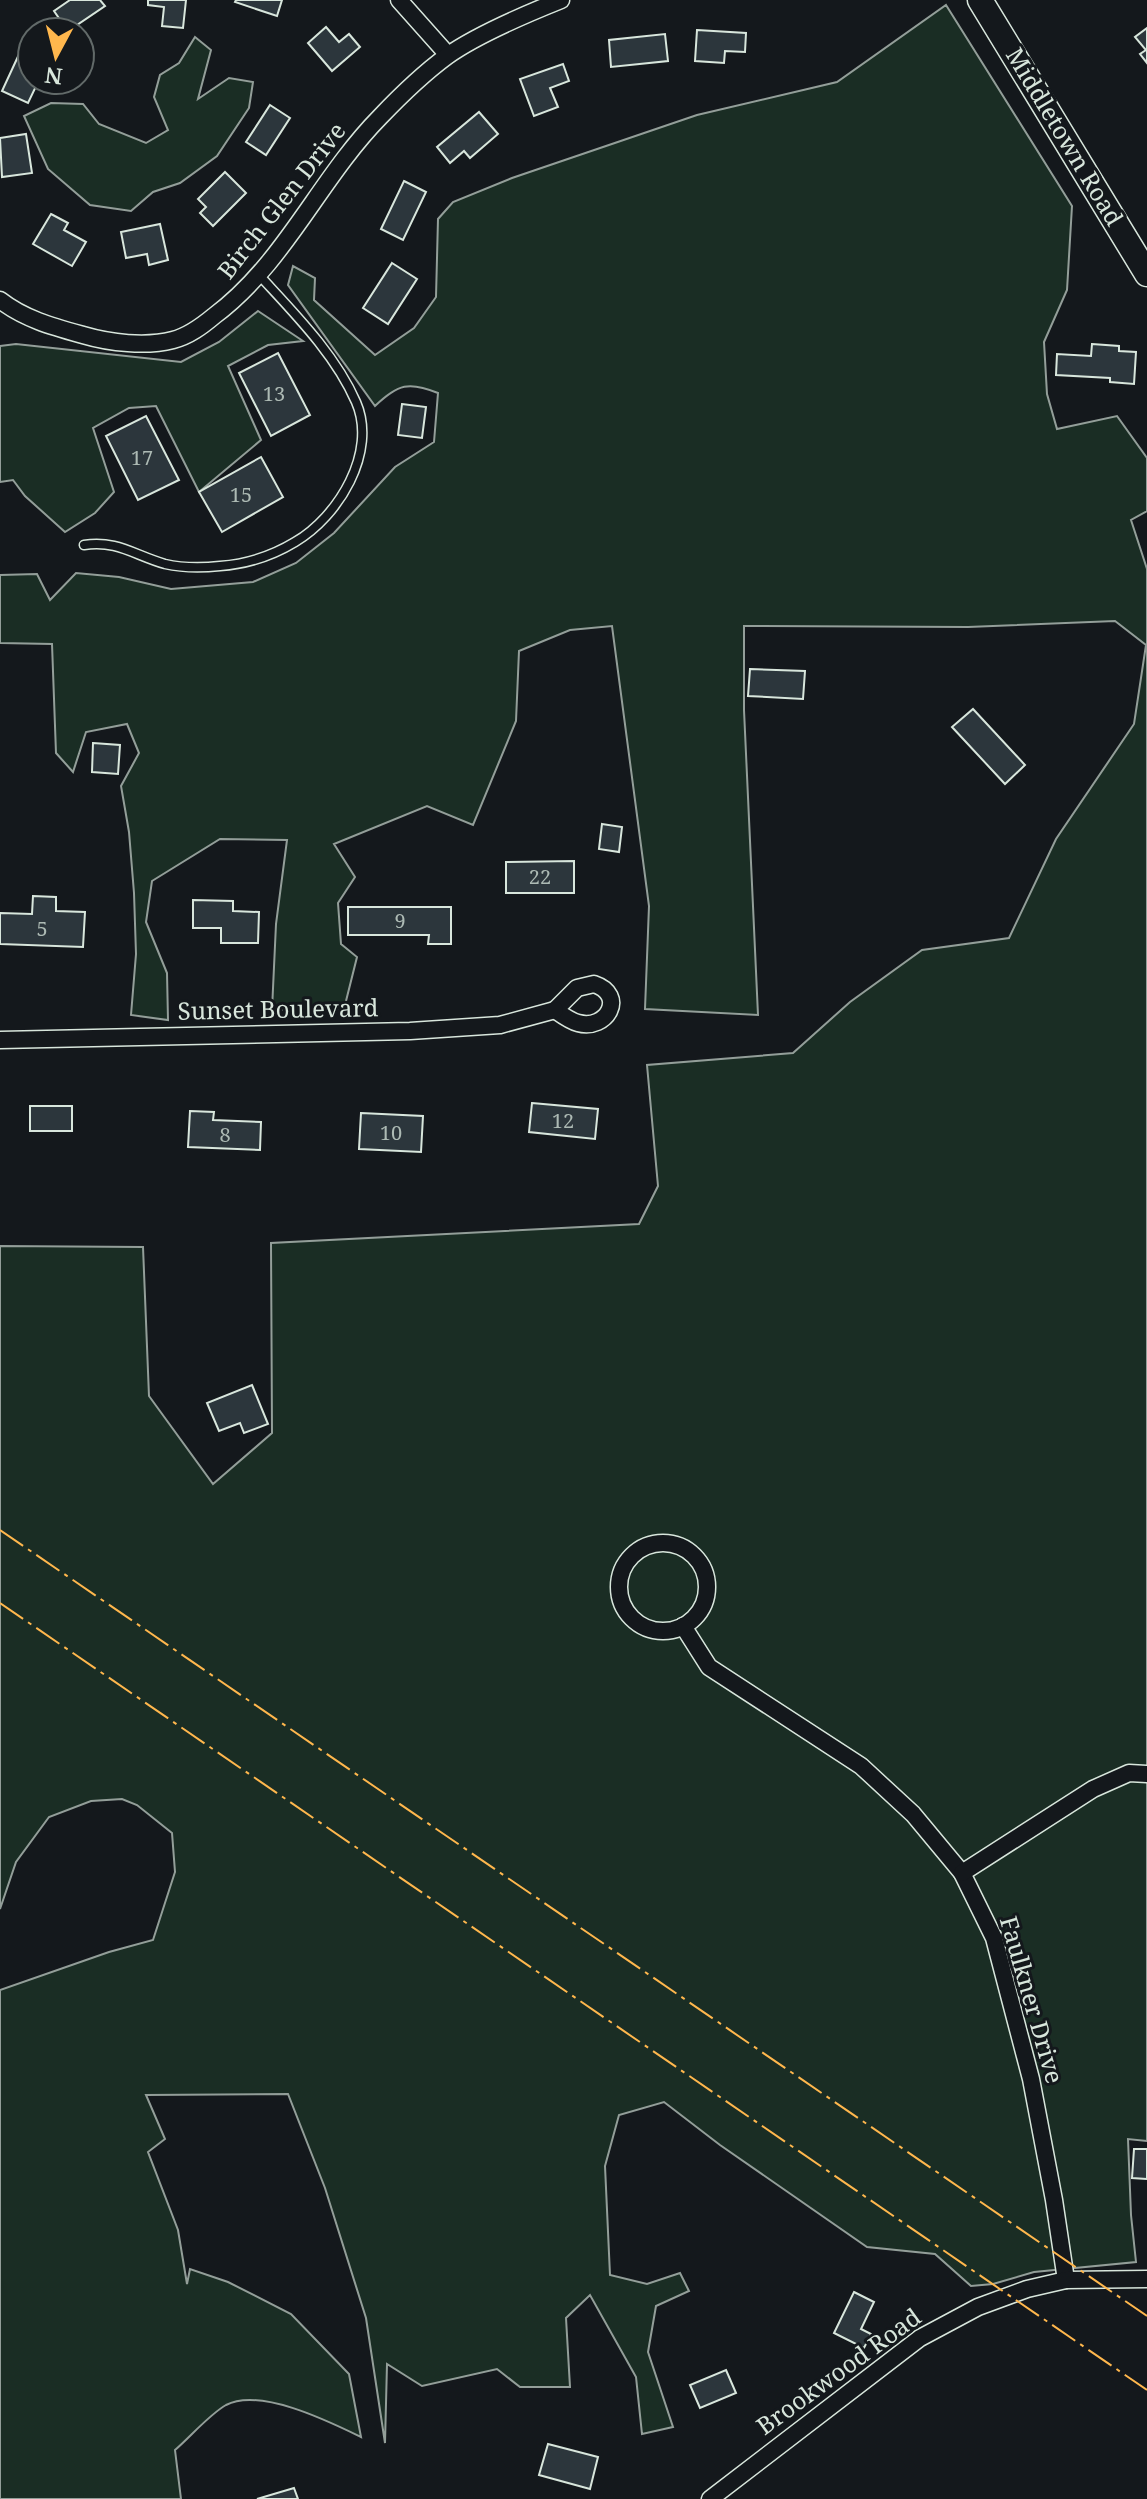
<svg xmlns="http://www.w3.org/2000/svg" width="1147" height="2499" font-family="'Noto Serif',serif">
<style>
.green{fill:#1a2d24;stroke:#939e99;stroke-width:2}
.building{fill:#2c363c;stroke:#d8e6dc;stroke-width:2}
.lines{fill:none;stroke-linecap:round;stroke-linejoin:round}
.lane-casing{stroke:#d8e6dc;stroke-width:11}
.street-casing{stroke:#d8e6dc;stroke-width:19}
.secondary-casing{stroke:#d8e6dc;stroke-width:27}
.lane{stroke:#14181c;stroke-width:8}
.street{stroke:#14181c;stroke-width:16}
.secondary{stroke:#14181c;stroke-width:24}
.power{stroke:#ffb74d;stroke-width:2;stroke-dasharray:28 6 4 6;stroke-linecap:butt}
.labels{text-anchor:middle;stroke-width:6;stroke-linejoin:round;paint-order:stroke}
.number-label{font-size:20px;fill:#adbab4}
.street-label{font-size:24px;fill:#d8e6dc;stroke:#14181c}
</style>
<rect width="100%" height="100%" fill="#14181c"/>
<g class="green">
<path d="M 946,5 L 1072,206 L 1067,290 L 1044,342 L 1047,394 L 1057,429 L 1117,416 L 1147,458 L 1147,511 L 1131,520 L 1147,569 L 1147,2141 L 1128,2139 L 1131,2215 L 1136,2262 L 1034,2272 L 993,2284 L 971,2286 L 935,2254 L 867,2247 L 720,2145 L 664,2102 L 619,2115 L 605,2166 L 610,2275 L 647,2284 L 680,2273 L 689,2291 L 656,2306 L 648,2352 L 673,2427 L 642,2434 L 636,2377 L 590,2295 L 566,2318 L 570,2387 L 520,2387 L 497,2369 L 422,2386 L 387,2364 L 385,2443 L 366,2318 L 325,2188 L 288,2094 L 146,2095 L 165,2139 L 148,2152 L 178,2230 L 187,2284 L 190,2269 L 228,2282 L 291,2314 L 349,2374 L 361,2437 C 330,2422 260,2387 226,2405 C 210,2414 190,2437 175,2450 L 181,2499 L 0,2499 L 0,1990 L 109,1952 L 153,1940 L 175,1872 L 172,1833 L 137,1805 L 122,1799 L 91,1801 L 49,1817 L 16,1862 L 0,1909 L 0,1246 L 143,1247 L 149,1396 L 213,1484 L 272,1433 L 271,1243 L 639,1224 L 658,1186 L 647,1065 L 793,1053 L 850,1002 L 922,950 L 1009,938 L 1056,839 L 1134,724 L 1146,645 L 1115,621 L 968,627 L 744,626 L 744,710 L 758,1015 L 645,1009 L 649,906 L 612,626 L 570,630 L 519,651 L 516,721 L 473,825 L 427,806 L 334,844 L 355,877 L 338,903 L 341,944 L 357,957 L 344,1009 L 272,1010 L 276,924 L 287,840 L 220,839 L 152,881 L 146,922 L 167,973 L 168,1020 L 131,1015 L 136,954 L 134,893 L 129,832 L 121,786 L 139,753 L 127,724 L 86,732 L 73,772 L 56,753 L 52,644 L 0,643 L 0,575 L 37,574 L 50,600 L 76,573 L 119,577 L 171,589 L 253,582 L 296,563 L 334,533 L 395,467 L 434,442 L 438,393 C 409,381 398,384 375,406 L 288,285 L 293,266 L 315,278 L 314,300 L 375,355 L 414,328 L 436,297 L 438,219 L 453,202 L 512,178 L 697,115 L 837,82 Z"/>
<polygon points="195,37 211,50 198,99 229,78 253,82 249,108 217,156 180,183 153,192 131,211 90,205 48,169 24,116 51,103 83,104 99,124 146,143 168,130 154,97 160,75 179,63"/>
<polygon points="258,311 303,341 268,345 228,366 261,440 199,492 156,406 129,408 93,428 114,492 95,513 65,532 25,496 13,480 0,482 0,346 16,344 181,362 219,342"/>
</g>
<g class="building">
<polygon points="70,0 100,0 105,6 68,31 54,11"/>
<polygon points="148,0 186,0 183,28 162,26 164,7 148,5"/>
<polygon points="236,0 282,0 277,16 235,2"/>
<polygon points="326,27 339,42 349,34 360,47 332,71 308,43"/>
<polygon points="1147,28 1147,63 1140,54 1146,50 1135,37"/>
<polygon points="697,30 746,33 745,52 725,51 724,63 695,61"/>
<polygon points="665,34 668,61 611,67 609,40"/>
<polygon points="21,50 32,56 32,80 39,80 28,103 2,91"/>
<polygon points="563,64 569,81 550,88 558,107 534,116 520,79"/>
<polygon points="270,105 290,118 266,155 246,142"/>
<polygon points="479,112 498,134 470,158 464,151 450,163 437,147"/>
<polygon points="26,134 32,173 2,177 0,138"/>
<polygon points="225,172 246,193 213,226 200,213 206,207 198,199"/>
<polygon points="404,181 426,192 403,240 381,229"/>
<polygon points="51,214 68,223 64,230 86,242 72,266 33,244"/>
<polygon points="160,224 168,260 149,265 147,254 126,258 121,232"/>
<polygon points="392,263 417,279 388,324 363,308"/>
<polygon points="1092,344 1119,346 1119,351 1136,352 1134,384 1110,382 1110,378 1056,375 1057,354 1091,356"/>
<polygon points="278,353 310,415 271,436 239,373"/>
<polygon points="402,404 426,407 422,438 398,435"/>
<polygon points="146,416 179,480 138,500 106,436"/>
<polygon points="261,457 283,497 222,532 199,492"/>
<polygon points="750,669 805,671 803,699 748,696"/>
<polygon points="973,709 1025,765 1005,784 952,727"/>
<polygon points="93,743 120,745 118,774 92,772"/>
<polygon points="602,824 622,827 619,852 599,849"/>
<polygon points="574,861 574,893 506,893 506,862"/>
<polygon points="33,896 56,897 56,911 85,912 83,947 0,944 0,913 32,914"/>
<polygon points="193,900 233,901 233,911 259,912 258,943 221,943 221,928 193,928"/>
<polygon points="348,907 451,907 451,944 428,944 429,935 348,935"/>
<polygon points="532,1103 598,1109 595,1139 529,1132"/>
<rect x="30" y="1106" width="42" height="25"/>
<polygon points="190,1111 214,1112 213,1120 261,1122 260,1150 188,1147"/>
<polygon points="361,1113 423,1116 421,1152 359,1149"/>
<polygon points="252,1385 268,1424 244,1433 240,1423 219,1431 207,1403"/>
<polygon points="1134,2149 1147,2149 1147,2179 1132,2178"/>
<polygon points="854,2292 874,2302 861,2329 871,2334 864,2348 834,2333"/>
<polygon points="726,2370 736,2393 700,2408 690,2385"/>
<polygon points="548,2444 598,2457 590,2489 539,2475"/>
<polygon points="294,2488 298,2499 257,2499"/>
</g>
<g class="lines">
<defs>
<path id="lane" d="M 84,545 C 117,540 134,555 165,564 C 183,568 202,568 220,566 C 247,564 272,556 295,542 C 338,517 378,452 356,402 C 335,354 294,313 260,276"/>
<g id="street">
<polyline points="399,0 448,55"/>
<path d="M 0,300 C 24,319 54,327 83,335 C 110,343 146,347 173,340 C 189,336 202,326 214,316 C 285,263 319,179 380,117 C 400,96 424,73 447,56 C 478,34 526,14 561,0"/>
<path d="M 594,984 C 627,995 607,1031 578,1023 C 570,1021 562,1015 555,1010 L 577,988 Z"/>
<polyline points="0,1040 410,1031 500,1025 555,1010"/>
<circle cx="663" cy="1587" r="44"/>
<polyline points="683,1626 709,1667 861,1766 913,1814 962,1873 994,1938 1031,2079 1054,2200 1066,2280"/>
<polyline points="962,1873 1093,1789 1129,1773 1147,1774"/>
<polyline points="710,2499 920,2338 978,2307 1027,2289 1066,2280 1147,2279"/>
</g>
<polyline id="secondary" points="980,0 1147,274"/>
</defs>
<use href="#lane" class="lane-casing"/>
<use href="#street" class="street-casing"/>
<use href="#secondary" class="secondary-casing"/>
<use href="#lane" class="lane"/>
<use href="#street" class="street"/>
<use href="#secondary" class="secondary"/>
<g class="power">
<polyline points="0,1530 1147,2316"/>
<polyline points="0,1603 1147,2390"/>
</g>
</g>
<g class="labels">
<g class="number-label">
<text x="274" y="401">13</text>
<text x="142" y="465">17</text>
<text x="241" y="502">15</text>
<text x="540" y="884">22</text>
<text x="400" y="928">9</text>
<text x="42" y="936">5</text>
<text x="563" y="1128">12</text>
<text x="391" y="1140">10</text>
<text x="225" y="1142">8</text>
</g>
<g class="street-label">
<text transform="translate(1064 137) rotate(59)" y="8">Middletown Road</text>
<text transform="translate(282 201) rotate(-52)" y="8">Birch Glen Drive</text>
<text transform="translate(278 1010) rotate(-1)" y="8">Sunset Boulevard</text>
<text transform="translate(1031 2000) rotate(74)" y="8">Faulkner Drive</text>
<text transform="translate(839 2372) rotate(-36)" y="8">Brookwood Road</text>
</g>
</g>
<g transform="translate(56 56) rotate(187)"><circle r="38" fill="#14181c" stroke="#626a69" stroke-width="2"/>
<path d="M0-6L14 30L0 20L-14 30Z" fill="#ffb74d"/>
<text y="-12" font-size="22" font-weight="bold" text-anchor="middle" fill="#d8e6dc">N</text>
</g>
</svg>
